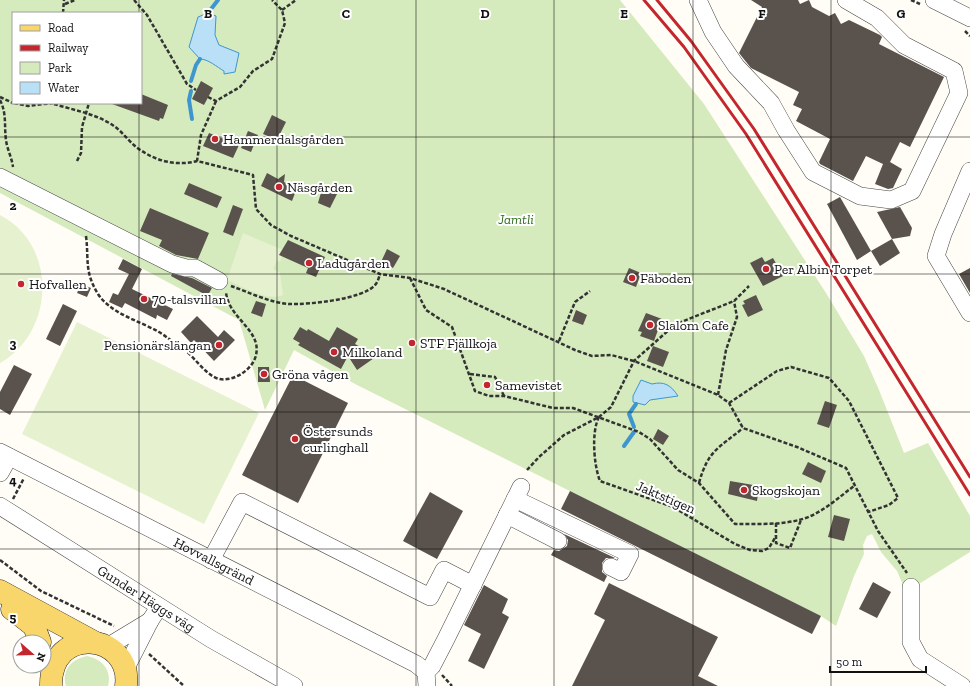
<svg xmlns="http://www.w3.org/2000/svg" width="970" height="686" font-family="'Zilla Slab',serif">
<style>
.green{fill:#d5ebbd;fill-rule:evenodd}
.pitch{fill:#e6f2cf}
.water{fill:#b9e0f7;stroke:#3f96cf}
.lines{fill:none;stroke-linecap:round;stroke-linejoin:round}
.stream{stroke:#3f96cf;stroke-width:4}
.building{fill:#5a524d}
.minor-casing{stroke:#444;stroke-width:18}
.major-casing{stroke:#222;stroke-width:23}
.path{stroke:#333;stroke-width:2.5;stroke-dasharray:4 2;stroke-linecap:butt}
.minor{stroke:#fff;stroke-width:17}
.major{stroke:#f9d66b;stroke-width:22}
.rail{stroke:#c4262e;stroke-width:3}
.grid{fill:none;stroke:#111;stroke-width:1;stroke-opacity:0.55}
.poi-dot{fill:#c4262e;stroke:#fff;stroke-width:1.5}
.labels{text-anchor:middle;stroke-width:4;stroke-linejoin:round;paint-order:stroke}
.poi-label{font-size:14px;fill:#111;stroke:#fff;text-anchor:start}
.park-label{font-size:14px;font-style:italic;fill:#2f6b1f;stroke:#fff}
.street-label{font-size:14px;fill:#111;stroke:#fff}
.grid-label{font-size:13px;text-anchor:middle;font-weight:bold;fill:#111;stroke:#fff;stroke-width:4;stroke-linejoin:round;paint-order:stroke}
</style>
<rect width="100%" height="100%" fill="#fffdf5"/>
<g class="green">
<path d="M 0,0 L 620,0 L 704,104 L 826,293 L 864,356 L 879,390 L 904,453 L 928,443 L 970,516 L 970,552 L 906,592 L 897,571 L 881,552 L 872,534 L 867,536 L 863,545 L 864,554 L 854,576 L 836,626 L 821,616 L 357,385 L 294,350 L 265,410 L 239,320 L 0,193 ZM 13,13 L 141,13 L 141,103 L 13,103 Z"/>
<path d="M 87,656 C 102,659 112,670 108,686 L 66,686 C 61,670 72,659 87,656 Z"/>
</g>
<g class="pitch">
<path d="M 0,215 C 58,245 55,332 0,363 Z"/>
<path d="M 243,233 L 283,250 L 280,262 L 277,260 L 273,269 L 280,273 L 283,295 C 267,302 242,286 227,280 Z"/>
<polygon points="77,322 259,413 204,524 22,434"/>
</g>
<g class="water">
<path d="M 208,13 L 216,16 L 215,35 L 219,45 L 239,53 L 235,72 L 224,74 L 224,71 C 217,67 208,59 200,59 L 189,47 L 198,17 Z"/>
<path d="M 641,380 L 652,384 C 664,381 671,385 678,396 L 650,400 L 645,405 L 633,402 L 633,396 Z"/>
</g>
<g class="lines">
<g class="stream">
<polyline points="208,13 218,0"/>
<polyline points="191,81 196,65 200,59"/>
<polyline points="191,91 189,100 192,119"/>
<polyline points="634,427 629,414 636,404"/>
<polyline points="624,446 634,432"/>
</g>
</g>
<g class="building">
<polygon points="751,0 798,0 800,4 809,0 812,7 829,16 835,13 841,24 849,20 880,35 882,37 879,44 944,77 910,147 900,142 890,162 902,169 893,188 888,189 875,184 883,164 866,156 853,181 820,164 819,162 830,139 796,121 802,109 793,105 799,92 751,68 739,53 762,7"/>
<polygon points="201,81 213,88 204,105 192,99"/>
<polygon points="141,94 168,105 163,119 160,118 159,121 112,104 141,103"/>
<polygon points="272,115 286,122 277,140 263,134"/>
<polygon points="248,131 258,135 251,152 241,148"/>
<polygon points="209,133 239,145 233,158 203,146"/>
<polygon points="267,173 278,179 285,174 284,182 297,188 292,201 261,186"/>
<polygon points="189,183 222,197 217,208 184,194"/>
<polygon points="322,189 337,194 330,208 318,203"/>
<polygon points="840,197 871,251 857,260 827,204"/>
<polygon points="233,205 243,209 233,236 223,232"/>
<polygon points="900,207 912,228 910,236 892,239 877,212"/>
<polygon points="150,208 209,233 198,259 176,255 159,246 162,240 140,231"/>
<polygon points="892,239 900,253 880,266 871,251"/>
<polygon points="288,240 325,257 316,277 306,273 308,268 279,255"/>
<polygon points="387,249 400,256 393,268 381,262"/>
<polygon points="762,257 765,262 773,258 783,276 763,286 750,263"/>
<polygon points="123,259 142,269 132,289 173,309 167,320 157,315 156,319 125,303 122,308 109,302 113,293 118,295 129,274 118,269"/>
<polygon points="629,268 641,273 636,287 623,282"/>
<polygon points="970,268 970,293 959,274"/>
<polygon points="172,274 192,278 212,288 208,295 205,293 204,294 171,276"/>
<polygon points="81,284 91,288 87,297 77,293"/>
<polygon points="756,295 763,310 748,317 742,305 745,304 743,301"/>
<polygon points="256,301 266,304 262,317 251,313"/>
<polygon points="63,304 77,311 60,346 46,339"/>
<polygon points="576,310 587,315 583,325 572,321"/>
<polygon points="646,313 662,319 654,341 640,336 642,332 638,331"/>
<polygon points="197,316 218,337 224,330 235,340 214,361 194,340 191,343 181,332"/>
<polygon points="300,327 307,331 308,329 329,341 337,327 358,339 355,344 377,356 357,370 348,356 341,369 298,345 300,343 293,339"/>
<polygon points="653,346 669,352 663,367 647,361"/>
<polygon points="14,365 32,374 10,415 0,409 0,392"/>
<polygon points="258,367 269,367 270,382 258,382"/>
<polygon points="293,375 348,403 298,503 242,475"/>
<polygon points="825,401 837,405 829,428 817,424"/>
<polygon points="658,429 669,436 663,445 653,439"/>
<polygon points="808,462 826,471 821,483 802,474"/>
<polygon points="730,481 759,486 757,501 728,494"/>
<polygon points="570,491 821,616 812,634 561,509"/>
<polygon points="430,492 463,511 437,559 403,541"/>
<polygon points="834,515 850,519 844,541 828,537"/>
<polygon points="564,534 615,558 606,558 602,563 602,572 607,576 604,582 551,555 554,550 559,551 567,546 568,540"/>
<polygon points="873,582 891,592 877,618 859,609"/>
<polygon points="609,583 718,637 698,676 718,686 572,686 605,620 594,614"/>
<polygon points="484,585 508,599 502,613 509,617 484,669 468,661 481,634 464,625"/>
</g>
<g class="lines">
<defs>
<g id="minor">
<polyline points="698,0 713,32 736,66 771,103 786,130 813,172 860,196 891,200 912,191 959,93 954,71 904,45 877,18 846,0"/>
<polyline points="934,0 970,18"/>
<polyline points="970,171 943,234 936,256 970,313"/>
<polyline points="0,177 172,264 186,268 195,268 219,281"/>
<path id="s1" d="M 0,452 L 416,664 L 426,672 L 427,686"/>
<polyline points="0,473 9,457"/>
<polyline points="515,499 630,554 621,572 611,567"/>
<path id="s2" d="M 0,506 L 211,639 L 294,686"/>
<polyline points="507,515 558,541"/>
<polyline points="211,560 242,502 430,597 444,570 473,585"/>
<polyline points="911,587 911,642 920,659 962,686"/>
<polyline points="107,647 150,621"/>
<polyline points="125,670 150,621 159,607"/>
<polyline points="426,672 432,666 446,639 521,487"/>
</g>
<g id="major">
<polyline points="0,591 94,642"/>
<polyline points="12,609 34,626 40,642"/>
<path d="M 51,686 C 50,623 133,633 126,686"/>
</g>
</defs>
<use href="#minor" class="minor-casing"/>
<use href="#major" class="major-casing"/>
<g class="path">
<polyline points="134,0 147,15 187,84 196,90"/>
<polyline points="911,0 920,4"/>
<polyline points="65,4 75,0"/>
<polyline points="282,10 296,0"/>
<polyline points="63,13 64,0"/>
<polyline points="965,31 970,36"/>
<polyline points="0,97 13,103"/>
<polyline points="208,97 216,101 240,87 253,71 272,59 285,23 282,10 272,0"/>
<path d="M 0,100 C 7,114 4,126 6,140 C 7,149 12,158 13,167"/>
<polyline points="216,101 201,135 197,161 253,175 256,209 271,225 291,236 380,274 410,278 444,289 575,350 592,356 611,355 634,361 718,395 729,403 743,428 797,447 846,468 878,531 907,573"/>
<polyline points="14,103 28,106 53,103"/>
<path d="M 54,104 C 73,110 97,114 114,126 C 124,133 131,145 142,151 C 158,162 179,166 197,161"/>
<polyline points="77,161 81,153 82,127 89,103"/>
<path d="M 86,236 C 89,260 84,271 98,294 C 111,314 140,321 159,332 C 167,337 174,343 182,348 C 194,356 202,371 216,378 C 231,384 253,370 256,355 C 262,330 228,318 226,292"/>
<path d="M 410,278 L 426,310 L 452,327 L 475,391 L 489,396 L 504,396 L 553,408 L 573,408 L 639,432 L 650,439 L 678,470 L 699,483 L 735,524 C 756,524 779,525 799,520 C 820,515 838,498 854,486"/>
<path d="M 231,286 C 248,292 271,303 289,304 C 307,305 364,299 375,285 C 378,282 379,277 380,274"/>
<polyline points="559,341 575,302 590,291"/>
<polyline points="470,374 495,377 504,396"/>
<polyline points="718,395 726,350 737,317 734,301"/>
<polyline points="729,403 777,371 791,367 829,378 849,401 898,498 889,505 868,512"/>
<path d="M 599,417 C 591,432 594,466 600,481 L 673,507 L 735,544 L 750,550 L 762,551 L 769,548 L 776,536"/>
<polyline points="527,470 539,457 564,435 599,417 611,407 634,361 662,336 676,324 734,301 749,286"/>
<path d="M 699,483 C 708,450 719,448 743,428"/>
<polyline points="13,499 24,478"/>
<polyline points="776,523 776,543 790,548 801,520"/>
<polyline points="0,560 41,591 114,626"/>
<polyline points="149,654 184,686"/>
<polyline points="442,675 452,686"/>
</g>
<use href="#minor" class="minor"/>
<use href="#major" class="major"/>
<g class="rail">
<polyline points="644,0 684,47 746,134 970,495"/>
<polyline points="657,0 691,41 754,129 970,477"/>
</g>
</g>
<path class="grid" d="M 139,0 L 139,13M 277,0 L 277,686M 416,0 L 416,686M 554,0 L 554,686M 693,0 L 693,686M 831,0 L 831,686M 139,103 L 139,686M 0,137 L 970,137M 0,274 L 970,274M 0,412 L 970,412M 0,549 L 970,549"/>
<g class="poi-dot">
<circle cx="215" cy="139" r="4"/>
<circle cx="279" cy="187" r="4"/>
<circle cx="309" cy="263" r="4"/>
<circle cx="766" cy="269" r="4"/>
<circle cx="632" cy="278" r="4"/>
<circle cx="21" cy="284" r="4"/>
<circle cx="144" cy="299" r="4"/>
<circle cx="650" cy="325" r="4"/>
<circle cx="412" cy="343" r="4"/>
<circle cx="219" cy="345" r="4"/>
<circle cx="334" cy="352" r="4"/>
<circle cx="264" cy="374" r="4"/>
<circle cx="487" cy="385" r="4"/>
<circle cx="295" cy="439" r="4"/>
<circle cx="744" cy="490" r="4"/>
</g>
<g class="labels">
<g class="poi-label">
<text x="223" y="144">Hammerdalsgården</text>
<text x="287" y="192">Näsgården</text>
<text x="317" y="268">Ladugården</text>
<text x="774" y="274">Per Albin Torpet</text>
<text x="640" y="283">Fäboden</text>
<text x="29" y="289">Hofvallen</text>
<text x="152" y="304">70-talsvillan</text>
<text x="658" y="330">Slalom Cafe</text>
<text x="420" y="348">STF Fjällkoja</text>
<text x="211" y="350" text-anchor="end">Pensionärslängan</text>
<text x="342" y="357">Milkoland</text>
<text x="272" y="379">Gröna vågen</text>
<text x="495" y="390">Samevistet</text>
<text x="303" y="436">Östersunds<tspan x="303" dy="16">curlinghall</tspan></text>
<text x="752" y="495">Skogskojan</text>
</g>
<g class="park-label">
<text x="516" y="224">Jamtli</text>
</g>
<g class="street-label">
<text transform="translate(666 497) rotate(23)" y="5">Jaktstigen</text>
<text dy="5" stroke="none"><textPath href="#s1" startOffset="240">Hovvallsgränd</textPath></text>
<text dy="5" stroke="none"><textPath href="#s2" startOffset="173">Gunder Häggs väg</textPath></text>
</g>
</g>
<g class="grid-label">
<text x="208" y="18">B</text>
<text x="346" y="18">C</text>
<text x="485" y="18">D</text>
<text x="624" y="18">E</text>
<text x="762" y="18">F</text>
<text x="901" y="18">G</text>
<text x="13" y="210">2</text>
<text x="13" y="348">3</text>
<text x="13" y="485">4</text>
<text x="13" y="622">5</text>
</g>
<rect x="12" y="12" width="130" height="92" fill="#ffffff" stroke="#a0a0a0"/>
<rect x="20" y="25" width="20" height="6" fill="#f9d66b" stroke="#a0a0a0"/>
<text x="48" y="32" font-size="12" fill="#111111">Road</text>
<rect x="20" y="45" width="20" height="6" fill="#c4262e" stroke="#a0a0a0"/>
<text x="48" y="52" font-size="12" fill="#111111">Railway</text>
<rect x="20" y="62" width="20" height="12" fill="#d5ebbd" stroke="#a0a0a0"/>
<text x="48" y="72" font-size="12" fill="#111111">Park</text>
<rect x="20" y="82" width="20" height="12" fill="#b9e0f7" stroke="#a0a0a0"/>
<text x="48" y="92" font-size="12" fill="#111111">Water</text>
<g transform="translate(32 654) rotate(110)"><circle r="19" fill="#ffffff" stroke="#a0a0a0"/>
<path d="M0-3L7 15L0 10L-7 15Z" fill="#c4262e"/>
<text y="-6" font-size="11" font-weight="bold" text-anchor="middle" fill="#111111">N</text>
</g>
<path d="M830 666v6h96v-6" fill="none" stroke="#111111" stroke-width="2"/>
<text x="836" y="666" font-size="12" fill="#111111" stroke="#ffffff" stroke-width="3" paint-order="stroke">50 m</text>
</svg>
